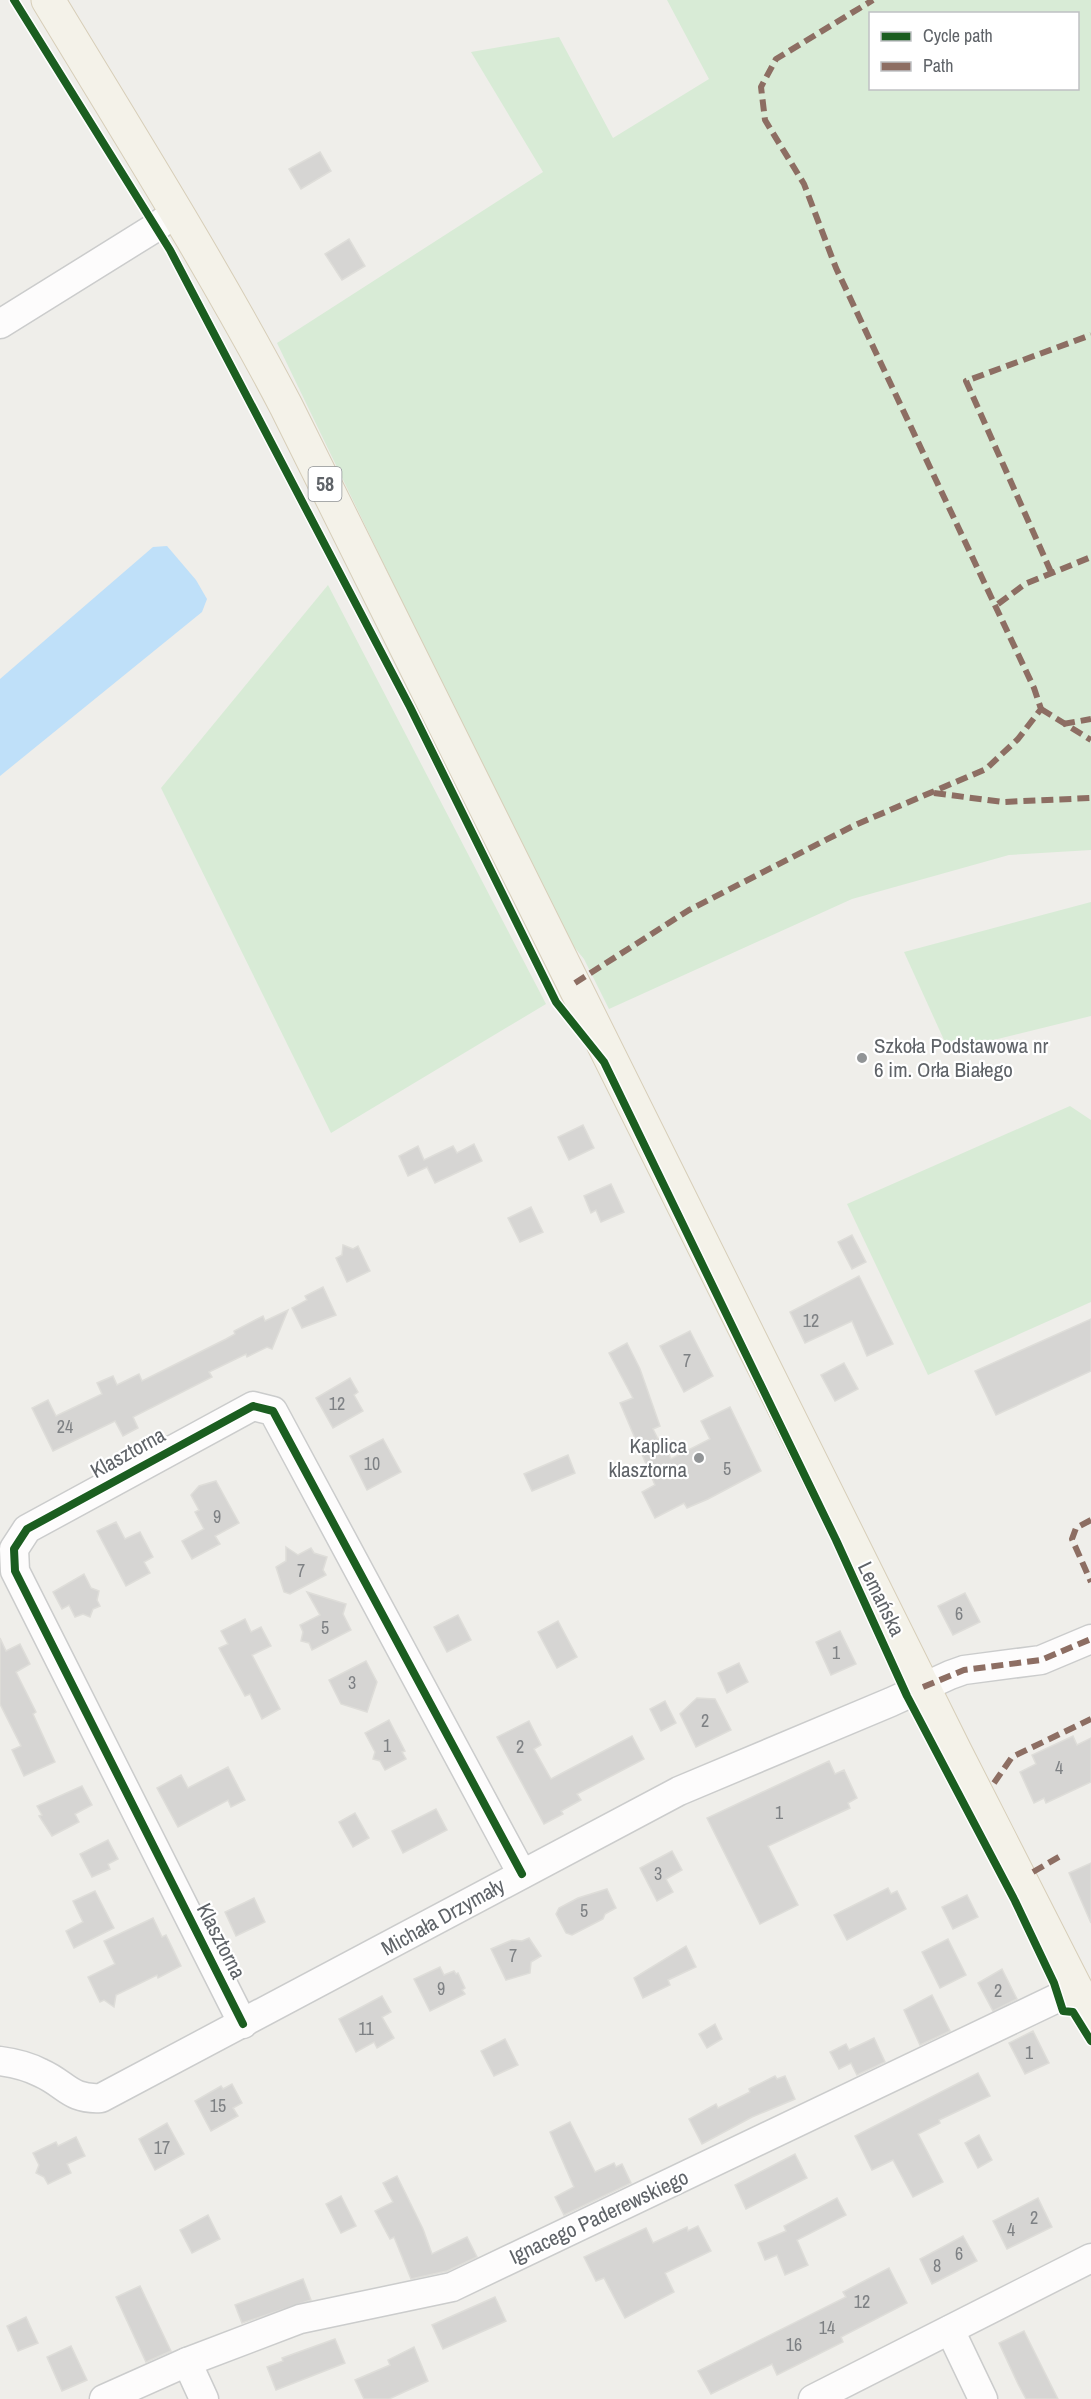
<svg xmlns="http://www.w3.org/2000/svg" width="1091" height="2399" font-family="'Archivo Narrow',sans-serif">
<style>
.green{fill:#d8ebd6;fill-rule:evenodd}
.water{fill:#bfe0f9}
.building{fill:#d6d5d3;stroke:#deddd9;stroke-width:1.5}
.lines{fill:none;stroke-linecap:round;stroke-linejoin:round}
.minor-casing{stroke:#cbcccc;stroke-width:31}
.major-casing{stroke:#d7ceb8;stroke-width:35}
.minor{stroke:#fdfcfc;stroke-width:28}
.major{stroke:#f4f2e9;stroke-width:33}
.quiet{stroke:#8d6e63;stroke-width:6;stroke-dasharray:12 6;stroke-linecap:butt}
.cycleway-casing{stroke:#fff;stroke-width:11}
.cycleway{stroke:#1b5e20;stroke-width:8}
.poi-dot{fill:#919496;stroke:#fff;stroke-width:2}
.labels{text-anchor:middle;stroke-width:4.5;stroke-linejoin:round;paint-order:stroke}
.number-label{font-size:18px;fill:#7e8184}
.shield{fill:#fff;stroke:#8f9295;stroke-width:1.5}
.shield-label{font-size:20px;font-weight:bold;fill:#5f6368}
.poi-label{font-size:21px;fill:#5f6368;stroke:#fff;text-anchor:start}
.street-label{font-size:21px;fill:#5f6368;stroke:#fff}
</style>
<rect width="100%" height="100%" fill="#efeeea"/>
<g class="green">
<path d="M 667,0 L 1091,0 L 1091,850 L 1009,855 L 852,899 L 609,1009 L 584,959 L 561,931 L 277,343 L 543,172 L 471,52 L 559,37 L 613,138 L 709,79 ZM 870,14 L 1078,14 L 1078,88 L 870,88 Z"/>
<polygon points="328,585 546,1004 331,1133 161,788"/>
<polygon points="1091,902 1091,1016 949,1051 904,952"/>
<polygon points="1070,1106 1091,1120 1091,1302 928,1375 847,1204"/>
</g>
<polygon class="water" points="167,546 196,580 207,599 202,612 0,776 0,679 153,547"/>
<g class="building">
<polygon points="320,152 331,171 301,189 289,169"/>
<polygon points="349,239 365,266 342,280 325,254"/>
<polygon points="583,1125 594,1148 569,1160 558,1137"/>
<polygon points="474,1144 482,1161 435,1183 427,1167 408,1176 399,1156 418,1146 424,1160 453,1146 457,1153"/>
<polygon points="611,1184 624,1212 601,1222 596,1210 591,1213 584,1196"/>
<polygon points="531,1207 543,1232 520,1242 508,1218"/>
<polygon points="852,1235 866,1262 852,1269 838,1242"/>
<polygon points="343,1245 353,1249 358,1246 370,1271 347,1282 336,1258 342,1255"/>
<polygon points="859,1276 893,1344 867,1356 852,1321 805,1343 790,1312"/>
<polygon points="323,1287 336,1315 302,1328 292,1308 307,1300 305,1296"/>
<polygon points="288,1310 272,1349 267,1347 247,1357 246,1354 209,1372 212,1377 133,1417 138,1428 123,1436 115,1421 53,1451 32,1408 48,1400 56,1416 102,1394 97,1383 113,1376 117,1385 139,1374 142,1381 226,1339 235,1334 234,1331 263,1316 265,1321"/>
<polygon points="1091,1319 1091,1371 996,1415 975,1371"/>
<polygon points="690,1331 713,1376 684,1392 660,1346"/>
<polygon points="627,1343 640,1369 660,1426 653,1429 658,1439 662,1437 671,1459 710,1439 701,1421 730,1407 761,1471 708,1499 687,1508 684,1503 655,1518 642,1492 655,1485 620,1403 633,1398 609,1353"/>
<polygon points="844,1363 858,1389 835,1401 821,1375"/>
<polygon points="350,1378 358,1392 354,1395 363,1411 333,1428 316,1398"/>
<polygon points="383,1439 401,1472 367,1490 350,1456"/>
<polygon points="568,1455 575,1473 532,1491 524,1474"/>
<polygon points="216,1481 239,1523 215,1536 220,1544 192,1559 182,1541 204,1529 195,1512 199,1510 191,1495 199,1486"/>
<polygon points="116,1522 125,1539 140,1532 153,1557 144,1562 150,1573 126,1586 97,1531"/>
<polygon points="286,1547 298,1555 311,1548 314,1553 327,1557 323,1570 326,1575 290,1594 284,1592 276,1567 286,1561"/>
<polygon points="84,1574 91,1588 99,1591 97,1600 100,1606 93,1609 90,1617 83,1614 75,1617 69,1605 62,1609 53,1592"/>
<polygon points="307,1592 346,1604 343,1614 351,1630 312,1650 309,1643 301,1641 303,1632 300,1625 320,1615"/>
<polygon points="965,1593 980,1622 953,1635 938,1606"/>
<polygon points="458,1615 471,1640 447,1652 434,1627"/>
<polygon points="245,1619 251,1632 261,1627 271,1646 252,1655 280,1709 262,1719 250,1694 245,1696 219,1648 228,1644 221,1631"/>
<polygon points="558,1621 577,1657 557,1668 538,1632"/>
<polygon points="840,1631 856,1664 831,1675 816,1642"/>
<polygon points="0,1638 6,1651 20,1644 30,1664 16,1672 36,1712 33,1714 55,1762 24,1776 12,1750 21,1746 0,1704"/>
<polygon points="366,1661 377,1682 367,1712 341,1704 329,1680"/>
<polygon points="739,1663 748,1682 727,1693 718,1673"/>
<polygon points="697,1698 715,1699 731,1730 696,1747 680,1714"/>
<polygon points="665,1701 676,1723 661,1731 650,1709"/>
<polygon points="389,1720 405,1751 402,1752 406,1759 385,1770 380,1761 373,1759 375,1752 365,1733"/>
<polygon points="529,1721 541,1745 534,1749 551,1779 632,1736 644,1759 577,1794 581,1800 561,1811 563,1814 544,1824 497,1737"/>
<polygon points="1073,1736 1077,1745 1091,1738 1091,1782 1046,1803 1044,1798 1034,1803 1020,1772 1036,1764 1032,1755"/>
<polygon points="829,1761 835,1774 844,1770 857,1798 848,1803 850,1808 768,1846 798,1905 760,1924 707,1818"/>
<polygon points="228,1767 245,1800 231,1807 228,1800 178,1827 157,1788 181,1775 188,1788"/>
<polygon points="82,1786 92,1805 75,1814 79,1822 52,1836 39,1816 42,1815 37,1806"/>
<polygon points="436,1809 447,1830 403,1853 392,1831"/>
<polygon points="355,1813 369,1838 353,1847 339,1822"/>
<polygon points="108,1840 118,1859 108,1864 110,1869 92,1877 80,1854"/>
<polygon points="672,1851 682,1870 666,1879 673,1892 657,1901 640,1868"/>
<polygon points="1091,1863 1091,1923 1069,1873"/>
<polygon points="888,1888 891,1894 897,1891 906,1909 847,1940 834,1915"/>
<polygon points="607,1889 616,1908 605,1914 603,1919 572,1935 566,1933 556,1914 559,1908 578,1898"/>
<polygon points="95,1891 114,1928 74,1948 66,1931 83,1922 73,1901"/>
<polygon points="967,1895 978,1917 953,1929 942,1907"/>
<polygon points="254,1898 265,1922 236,1936 225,1912"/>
<polygon points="153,1918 162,1937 166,1935 181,1966 158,1978 157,1975 116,1995 114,2007 104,2000 100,2002 88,1977 115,1964 104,1941"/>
<polygon points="529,1938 541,1956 531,1962 530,1973 506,1980 491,1949 512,1940 522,1941"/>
<polygon points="948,1939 966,1975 940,1988 922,1952"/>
<polygon points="686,1946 696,1967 668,1980 670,1985 643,1998 634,1978"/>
<polygon points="440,1967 444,1975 454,1971 456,1974 458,1973 465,1988 462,1990 465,1994 430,2011 414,1979"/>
<polygon points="1002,1969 1017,1999 993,2011 978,1983"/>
<polygon points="932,1995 950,2031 920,2045 904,2010"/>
<polygon points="382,1996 391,2012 382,2017 394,2038 377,2048 374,2042 356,2052 339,2019"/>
<polygon points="715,2024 722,2039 707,2048 699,2034"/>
<polygon points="1033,2031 1049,2063 1025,2074 1009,2043"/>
<polygon points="874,2038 885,2062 857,2075 851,2063 839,2069 830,2052 846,2044 849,2050"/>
<polygon points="505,2039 518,2065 494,2076 481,2051"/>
<polygon points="978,2073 990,2096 939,2120 940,2123 918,2134 943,2182 913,2197 893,2160 872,2170 855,2136"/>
<polygon points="775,2076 777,2079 785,2076 795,2099 752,2117 702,2144 689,2119 716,2104 718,2108 750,2092 749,2089"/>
<polygon points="232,2084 242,2103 233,2108 238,2116 211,2131 195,2101 221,2086 223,2089"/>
<polygon points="570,2122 595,2172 614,2163 616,2167 622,2164 631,2183 564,2215 555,2197 574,2187 550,2132"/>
<polygon points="167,2123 184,2154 155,2170 139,2139"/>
<polygon points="979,2135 992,2160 978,2168 965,2143"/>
<polygon points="76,2137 85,2156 67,2164 71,2173 48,2184 44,2177 36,2173 39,2165 33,2153 56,2142 58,2146"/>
<polygon points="795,2154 807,2178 746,2209 735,2185"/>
<polygon points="397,2176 423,2229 432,2254 467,2237 477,2257 447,2271 411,2279 394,2237 390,2239 375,2211 393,2202 383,2183"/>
<polygon points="341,2196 356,2226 341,2233 326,2204"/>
<polygon points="837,2198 846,2215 797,2240 808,2265 785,2275 777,2255 765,2260 758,2243 786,2231 784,2226"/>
<polygon points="1038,2198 1052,2227 1007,2249 993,2221"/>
<polygon points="208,2215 220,2239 192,2253 180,2230"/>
<polygon points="698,2226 711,2251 665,2273 674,2292 625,2318 604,2278 596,2281 584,2257 646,2228 653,2243 687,2227 688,2231"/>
<polygon points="963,2236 977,2261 932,2284 920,2259"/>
<polygon points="889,2268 907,2303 841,2337 843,2342 777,2375 772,2364 711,2394 698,2371 846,2297 843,2292"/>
<polygon points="303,2279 311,2300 242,2323 235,2305"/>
<polygon points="140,2286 171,2351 146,2362 116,2297"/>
<polygon points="495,2297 506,2321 443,2349 432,2325"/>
<polygon points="26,2317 38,2343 18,2351 7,2326"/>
<polygon points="1024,2331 1058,2399 1026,2399 1018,2384 999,2343"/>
<polygon points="335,2339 345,2363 276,2390 267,2367 283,2361 282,2358"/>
<polygon points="71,2346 87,2380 62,2391 47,2357"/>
<polygon points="414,2347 428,2381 389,2399 364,2399 355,2380 390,2365 388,2360"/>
</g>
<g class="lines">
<defs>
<g id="minor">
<polyline points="0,324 156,227 176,212"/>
<polyline points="243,2024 15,1571 14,1549 27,1529 253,1406 273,1411 522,1874"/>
<path d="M 0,2061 C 15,2063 28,2066 41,2073 C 66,2084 70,2100 101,2098 L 679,1791 L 891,1702 L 950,1675 L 964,1670 L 1041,1660 L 1091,1639"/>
<polyline points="950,2330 983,2399"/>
<polyline points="187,2362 204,2399"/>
<polyline points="104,2399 187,2362 300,2319 452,2287 1076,1989"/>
<polyline points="813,2399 1091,2258"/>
</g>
<path id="major" d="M 48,0 C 129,134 213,267 286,406 L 955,1751 L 1091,2018"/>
</defs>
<use href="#minor" class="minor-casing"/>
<use href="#major" class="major-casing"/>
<use href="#minor" class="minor"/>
<use href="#major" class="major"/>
<g class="quiet">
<polyline points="1051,572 966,381 1091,335"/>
<polyline points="998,604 1025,584 1091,557"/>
<polyline points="1041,709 1091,740"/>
<polyline points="1063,724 1091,719"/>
<polyline points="934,793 1003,802 1091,798"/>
<polyline points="575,983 689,910 855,825 986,769 1018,739 1041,709 1034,688 836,268 804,184 765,120 761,87 776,59 873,0"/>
<polyline points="1091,1520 1076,1528 1072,1539 1091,1582"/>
<polyline points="923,1687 964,1670 1041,1660 1091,1639"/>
<polyline points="994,1783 1012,1757 1091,1719"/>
<polyline points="1033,1872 1064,1854"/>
</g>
<defs>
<g id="cycleway">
<polyline points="14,0 170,250 410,707 556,1002 604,1062 836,1540 907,1696 1015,1901 1054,1983 1063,2011 1073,2012 1091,2041"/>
<polyline points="243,2024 15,1571 14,1549 27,1529 253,1406 273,1411 522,1874"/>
</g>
</defs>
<use href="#cycleway" class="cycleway-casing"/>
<use href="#cycleway" class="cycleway"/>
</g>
<g class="poi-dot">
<circle cx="862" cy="1058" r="6"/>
<circle cx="699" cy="1458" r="6"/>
</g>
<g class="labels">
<g class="number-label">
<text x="811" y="1327">12</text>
<text x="687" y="1367">7</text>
<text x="337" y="1410">12</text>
<text x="65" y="1433">24</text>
<text x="372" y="1470">10</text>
<text x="727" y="1475">5</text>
<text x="217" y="1523">9</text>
<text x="301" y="1577">7</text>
<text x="959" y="1620">6</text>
<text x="325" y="1634">5</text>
<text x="836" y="1659">1</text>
<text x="352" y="1689">3</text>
<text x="705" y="1727">2</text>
<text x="387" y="1752">1</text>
<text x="520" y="1753">2</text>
<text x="1059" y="1774">4</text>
<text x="779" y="1819">1</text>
<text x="658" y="1880">3</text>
<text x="584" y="1917">5</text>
<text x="513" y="1962">7</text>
<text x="441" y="1995">9</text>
<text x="998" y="1997">2</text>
<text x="366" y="2035">11</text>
<text x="1029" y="2059">1</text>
<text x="218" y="2112">15</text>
<text x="162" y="2154">17</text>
<text x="1034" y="2224">2</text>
<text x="1011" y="2236">4</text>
<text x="959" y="2260">6</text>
<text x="937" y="2272">8</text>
<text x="862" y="2308">12</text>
<text x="827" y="2334">14</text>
<text x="794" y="2351">16</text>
</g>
<rect class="shield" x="308.5" y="467" width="33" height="34" rx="4.5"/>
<g class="shield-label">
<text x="325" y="491">58</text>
</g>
<g class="poi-label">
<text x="874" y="1053">Szkoła Podstawowa nr<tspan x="874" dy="24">6 im. Orła Białego</tspan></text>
<text x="687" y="1453" text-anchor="end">Kaplica<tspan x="687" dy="24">klasztorna</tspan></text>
</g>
<g class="street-label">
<text transform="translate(128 1453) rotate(-29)" y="7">Klasztorna</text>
<text transform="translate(881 1599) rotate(64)" y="7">Lemańska</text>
<text transform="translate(443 1917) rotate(-29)" y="7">Michała Drzymały</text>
<text transform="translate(221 1941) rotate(63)" y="7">Klasztorna</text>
<text transform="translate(599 2217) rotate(-25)" y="7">Ignacego Paderewskiego</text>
</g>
</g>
<rect x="869" y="12" width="210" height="78" fill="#ffffff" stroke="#bfc1c3" stroke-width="1.5"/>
<rect x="881" y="32" width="30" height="9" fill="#1b5e20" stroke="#bfc1c3" stroke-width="1.5"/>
<text x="923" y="42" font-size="18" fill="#5f6368">Cycle path</text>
<rect x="881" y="62" width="30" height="9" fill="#8d6e63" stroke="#bfc1c3" stroke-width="1.5"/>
<text x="923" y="72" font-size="18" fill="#5f6368">Path</text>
</svg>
